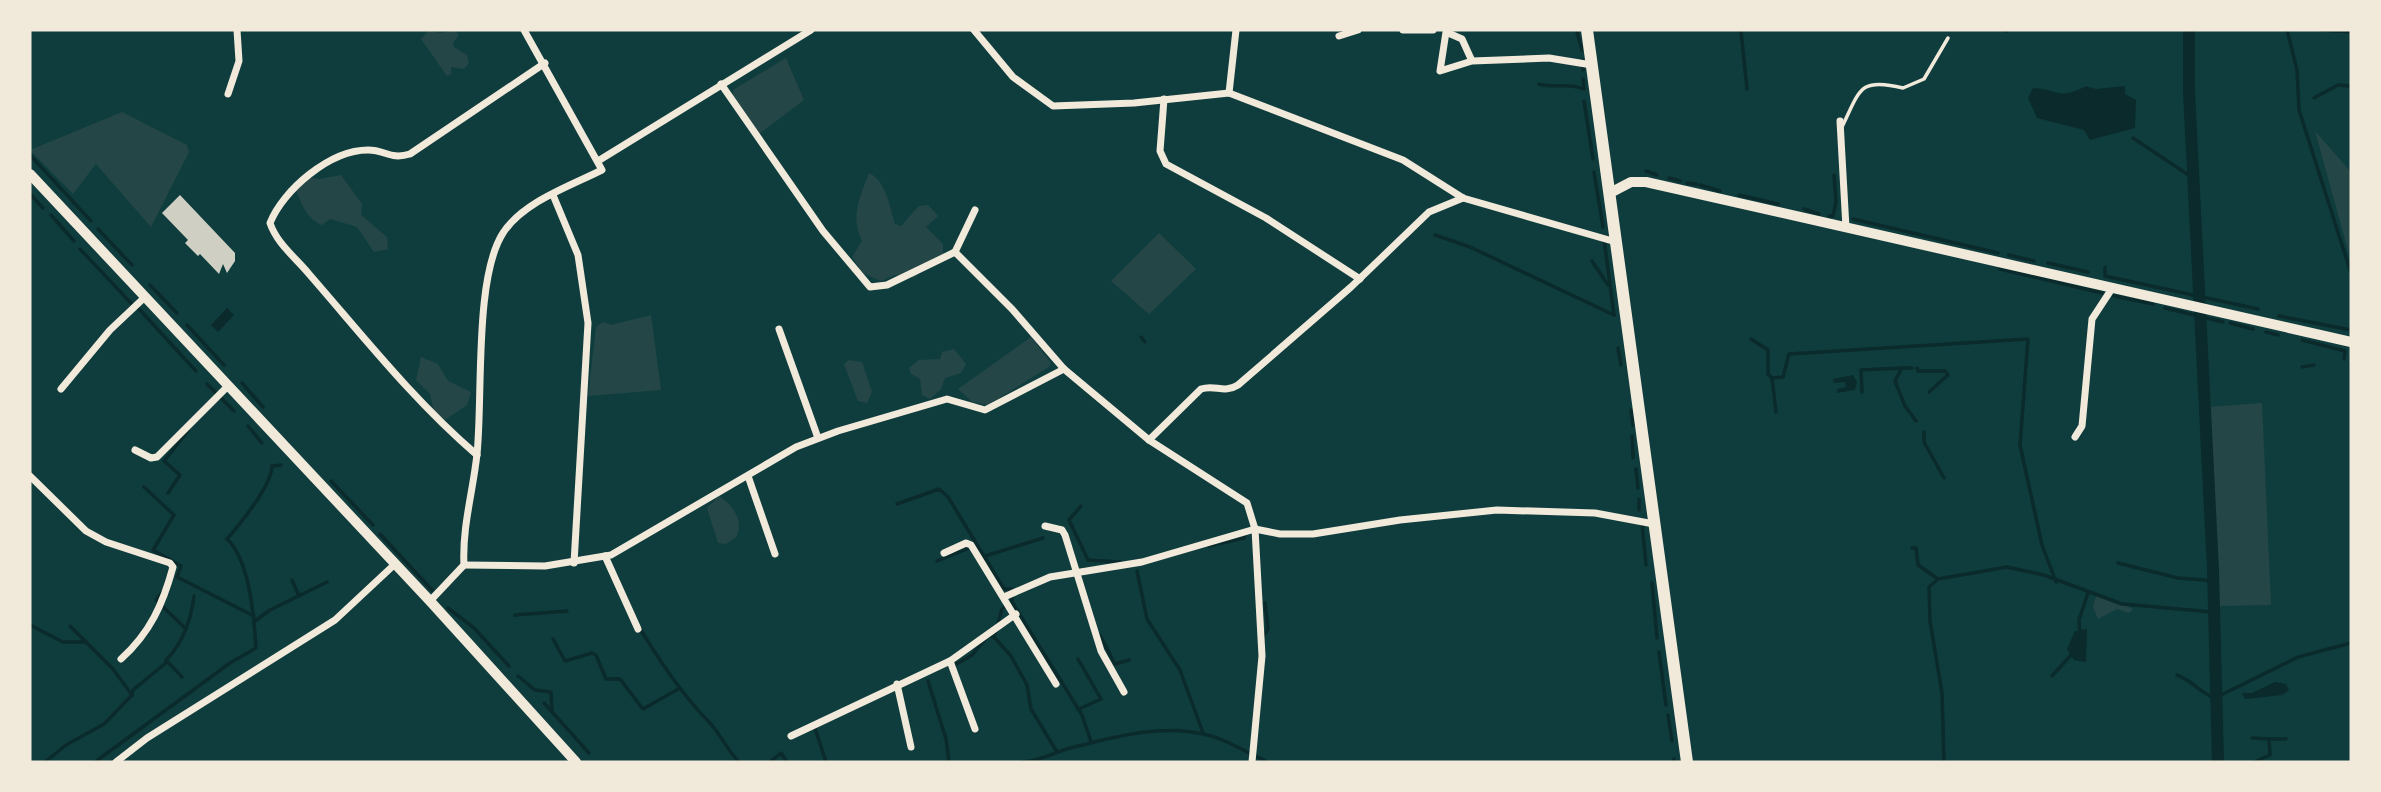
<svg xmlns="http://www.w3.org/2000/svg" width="2381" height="792" font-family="'Zilla Slab',serif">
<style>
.green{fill:#244646}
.water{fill:#0a2a2b}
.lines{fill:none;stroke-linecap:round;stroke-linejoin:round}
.stream{stroke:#0a2a2b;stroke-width:3.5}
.canal{stroke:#0a2a2b;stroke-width:12}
.building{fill:#cfcfc3}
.service{stroke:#f1e9da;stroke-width:3.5}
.minor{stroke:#f1e9da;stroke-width:7}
.tertiary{stroke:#f1e9da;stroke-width:10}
.secondary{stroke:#f1e9da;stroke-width:10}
.primary{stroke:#f1e9da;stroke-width:12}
</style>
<rect width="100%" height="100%" fill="#0f3d3e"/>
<g class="green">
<polygon points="429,30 440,33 455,30 459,35 453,43 454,47 467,55 469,63 464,69 451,67 451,74 447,76 421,39"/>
<polygon points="786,58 804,100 759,134 733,97 733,90"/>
<polygon points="122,112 187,145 189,152 151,227 96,164 73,194 30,150"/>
<polygon points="2315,131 2351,172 2351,261"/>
<path d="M 869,173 C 887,182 889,206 895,224 L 901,226 L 919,206 L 928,205 L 938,216 L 926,227 L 943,244 L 943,254 L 914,278 L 895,275 L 881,281 L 862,273 L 852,257 L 862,241 C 850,217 860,197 869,173 Z"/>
<path d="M 341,175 L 362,204 L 361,215 L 387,237 L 388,249 L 374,252 L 357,227 L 330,219 L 322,225 C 306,219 300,201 295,187 L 301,176 L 319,179 Z"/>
<polygon points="1159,233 1196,269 1149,314 1111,281"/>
<polygon points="651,315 661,390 588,396 596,327 603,322 611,325"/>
<polygon points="1031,337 1051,363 1049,367 988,405 972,402 958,389"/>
<polygon points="954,349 966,364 961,373 945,378 941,389 930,399 922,395 920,379 911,374 909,368 919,360 940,359 942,352"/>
<polygon points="421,357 438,364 448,381 471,392 467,405 445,420 434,412 430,394 416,380"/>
<polygon points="849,360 862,362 872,392 867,403 858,401 844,364"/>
<polygon points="2262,403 2271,605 2217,606 2207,407"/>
<path d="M 719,496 C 732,504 745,522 736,537 L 726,544 L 718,543 L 707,508 Z"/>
<polygon points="2097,593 2133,609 2129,613 2117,609 2098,619 2093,607"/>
</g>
<g class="water">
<path d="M 2086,86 L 2096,89 L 2125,86 L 2125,94 L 2136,100 L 2135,128 L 2090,140 L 2084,130 L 2037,118 L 2028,98 L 2033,88 C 2059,89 2058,101 2086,86 Z"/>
<polygon points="227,308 234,315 218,332 211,325"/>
<polygon points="1853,375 1857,382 1855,390 1837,393 1837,389 1846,387 1845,382 1834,383 1833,379"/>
<polygon points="2087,629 2086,662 2074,660 2067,649 2075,631"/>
<polygon points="2275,682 2286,684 2289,690 2282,695 2245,699 2242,693 2252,693"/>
</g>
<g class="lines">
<g class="stream">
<polyline points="2003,30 2007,31"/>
<polyline points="2287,30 2297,70 2299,110 2351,273"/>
<polyline points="2320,30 2351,32"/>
<polyline points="1741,31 1747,89"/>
<polyline points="1577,32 1582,50"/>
<polyline points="1582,60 1583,70"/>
<path d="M 1539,84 C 1555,89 1567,82 1584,89 L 1583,79"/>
<polyline points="2314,98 2338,85 2351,86"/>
<polyline points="1584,101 1593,159"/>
<polyline points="2133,138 2193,178"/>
<polyline points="30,155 91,221"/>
<polyline points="1646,171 1657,175"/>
<polyline points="1594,172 1603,227"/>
<polyline points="1669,178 1680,181"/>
<polyline points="1687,183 1696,184"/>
<polyline points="1700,185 1720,191"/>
<polyline points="30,194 43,208"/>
<polyline points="1739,195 1778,204"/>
<polyline points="1804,209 1819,214"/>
<polyline points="51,215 74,241"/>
<polyline points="1829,216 1833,216 1836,202 1834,175"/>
<polyline points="1853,219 1998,253"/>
<polyline points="98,229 132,265"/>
<polyline points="1435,235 1470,247 1614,315"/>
<polyline points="1604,239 1614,315"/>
<polyline points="80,249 131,303"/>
<polyline points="2009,255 2034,261"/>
<polyline points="1592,261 1608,285"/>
<polyline points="2048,263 2088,272"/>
<polyline points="2105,267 2105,276 2258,309"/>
<polyline points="2000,269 2102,293"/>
<polyline points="150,285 177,313"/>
<polyline points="2114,296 2153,304"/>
<polyline points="2165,308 2223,322"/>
<polyline points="139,309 196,371"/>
<polyline points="2279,316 2351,330"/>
<polyline points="2230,323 2253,329"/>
<polyline points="187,325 224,365"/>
<polyline points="2266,332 2278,335"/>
<polyline points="1141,337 1145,342"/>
<polyline points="1751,339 1768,350 1768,374 1772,378 1776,412"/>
<polyline points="2302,340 2345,351 2344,359"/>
<polyline points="1618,348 1621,365"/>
<polyline points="2302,367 2314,365"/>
<polyline points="1912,368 1902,368 1895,381 1905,406 1916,421"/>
<polyline points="1917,368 1918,371 1945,371 1948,375 1929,392"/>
<polyline points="1772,378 1783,377 1789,354 2028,339 2020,445 2042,545 2056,582"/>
<polyline points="242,383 263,407"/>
<polyline points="207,384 234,411"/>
<polyline points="1862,392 1861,370 1902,368"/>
<polyline points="1631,410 1633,425"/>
<polyline points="248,426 262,443"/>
<polyline points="1924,432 1924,442 1944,478"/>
<polyline points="1632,436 1633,458"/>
<polyline points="1636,469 1638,488"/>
<polyline points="331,481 373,525"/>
<polyline points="144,487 174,515 153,550 181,566 177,577 254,616"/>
<polyline points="168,493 180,475 164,461 188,431"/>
<polyline points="1639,499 1639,510"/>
<polyline points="897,504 939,489 948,497 1004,589 1012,589 1012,602 1082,715 1091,742"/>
<polyline points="1081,506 1069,520 1088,560 1121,562"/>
<polyline points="1642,523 1646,565"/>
<polyline points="380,534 432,590"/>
<polyline points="1209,546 1244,538 1246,534"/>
<polyline points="1912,548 1916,548 1918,565 1938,579 2007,567 2044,575 2122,604 2213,612"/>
<polyline points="985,556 1043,538"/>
<polyline points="937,561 967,549"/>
<polyline points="2118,563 2178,578 2205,580 2213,584"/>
<polyline points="1137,571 1147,619 1180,670 1203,733"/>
<polyline points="292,580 299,596"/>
<polyline points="1937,580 1929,587 1930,621 1942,693 1944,762"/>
<polyline points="1652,583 1657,638"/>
<polyline points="163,591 156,600 186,629"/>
<polyline points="448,608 474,628 509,666"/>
<polyline points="515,615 567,611"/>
<polyline points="255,621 270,610 327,582"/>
<polyline points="30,625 63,642 86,642"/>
<polyline points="70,626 113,669 132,695"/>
<path d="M 639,627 C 660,661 682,695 710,723 C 719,732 727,750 739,762"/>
<polyline points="1100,635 1115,664 1129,660"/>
<polyline points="2080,635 2079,620 2088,593"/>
<polyline points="994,637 1002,609 1008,604"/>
<polyline points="1262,638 1268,629 1265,603"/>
<polyline points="553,639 565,661 592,653 596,655 606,679 620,679 643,709 680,688"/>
<polyline points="1659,652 1666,705"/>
<polyline points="1078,659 1101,699 1079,709"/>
<polyline points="953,666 972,655 988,636 994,637 1011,656 1027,685 1031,709 1057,752"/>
<path d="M 2177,675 C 2193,681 2200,693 2215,698 L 2298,657 L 2351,643"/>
<polyline points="518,676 535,690 551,692 552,711"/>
<polyline points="2052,676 2072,654"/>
<path d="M 182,677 L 166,660 C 184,642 191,620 194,596"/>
<polyline points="928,681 946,739 949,762"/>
<polyline points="544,703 589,753"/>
<polyline points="1668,715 1672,741"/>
<polyline points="814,725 826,762"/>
<polyline points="2252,738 2269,739 2270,755 2254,762"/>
<polyline points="2269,739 2286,739"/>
<polyline points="1674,759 1674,762"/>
<polyline points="45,762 66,745 104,724 132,695 133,690 167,662"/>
<path d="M 95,762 L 230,663 L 256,648 C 254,618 250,560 227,539 C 240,524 272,485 272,466 L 281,465"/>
<polyline points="770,762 781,753 787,762"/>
<path d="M 1022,762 C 1041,761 1056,751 1074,747 C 1116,737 1160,724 1203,734 C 1227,739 1247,753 1268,762"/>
</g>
<polyline class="canal" points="2189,30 2189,92 2213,570 2218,762"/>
</g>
<polygon class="building" points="180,195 235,253 235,261 227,273 223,264 219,274 200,254 198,256 185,243 188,240 162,213"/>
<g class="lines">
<path class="service" d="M 1842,127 C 1860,90 1859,77 1903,88 L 1924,79 L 1948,38"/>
<g class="minor">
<polyline points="974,30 1013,77 1053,106 1134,103 1229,93 1403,160 1463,198 1616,242"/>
<polyline points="1403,30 1433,30"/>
<polyline points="1339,36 1358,30"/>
<polyline points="1472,61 1462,39 1446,32 1440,71 1472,61 1549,58 1592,65"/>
<polyline points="721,84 823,231 870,287 887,285 955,252 1012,309 1064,369 1149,440 1247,503 1255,529 1262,656 1252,762"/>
<polyline points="1229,93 1236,30"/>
<polyline points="228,94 239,61 237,30"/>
<polyline points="1164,99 1160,151 1166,164 1266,218 1360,279"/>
<polyline points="1840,121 1846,228"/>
<polyline points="598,161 811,30"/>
<polyline points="553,195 578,255 588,323 574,563"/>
<polyline points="955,252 975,210"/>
<polyline points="779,329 818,438"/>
<polyline points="61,389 110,330 145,297"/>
<polyline points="2075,437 2082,426 2092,319 2113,287"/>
<path d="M 1149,440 L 1201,389 C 1215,384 1224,394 1238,385 L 1351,287 L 1429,212 L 1463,198"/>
<polyline points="135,450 151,458 157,457 228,386"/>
<path d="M 477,455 C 414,401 363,336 309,274 C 296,258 277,244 270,223 C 283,190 330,150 368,150 C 386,150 390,160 410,154 L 545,63"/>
<path d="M 30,476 L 86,531 L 106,542 L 170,563 L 173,567 C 163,604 150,633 121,659"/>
<polyline points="748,476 775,554"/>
<polyline points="1045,526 1062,530 1065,535 1101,651 1124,692"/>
<polyline points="944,553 966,543 971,545 1056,684"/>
<polyline points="605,556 638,629"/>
<polyline points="464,565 545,566 611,555 796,447 838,431 947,399 985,410 1064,369"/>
<polyline points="1004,597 1050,577 1142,562 1255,529 1280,534 1313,534 1400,520 1497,510 1595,513 1654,524"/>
<path d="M 430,601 L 464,565 C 462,527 473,492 477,454 C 483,398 474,278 503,233 C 523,202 570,186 602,170 L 524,30"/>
<polyline points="950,661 975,729"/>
<polyline points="897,684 911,747"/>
<polyline points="791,736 950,661 1016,614"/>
<polyline points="116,762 147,738 335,620 395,564"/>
</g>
<polyline class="tertiary" points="1610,193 1631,182 1646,182 2351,342"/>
<polyline class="secondary" points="30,174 430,601 576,762"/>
<polyline class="primary" points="1587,30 1687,762"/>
</g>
<rect width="2381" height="792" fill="none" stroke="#f1e9da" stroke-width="63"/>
</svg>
